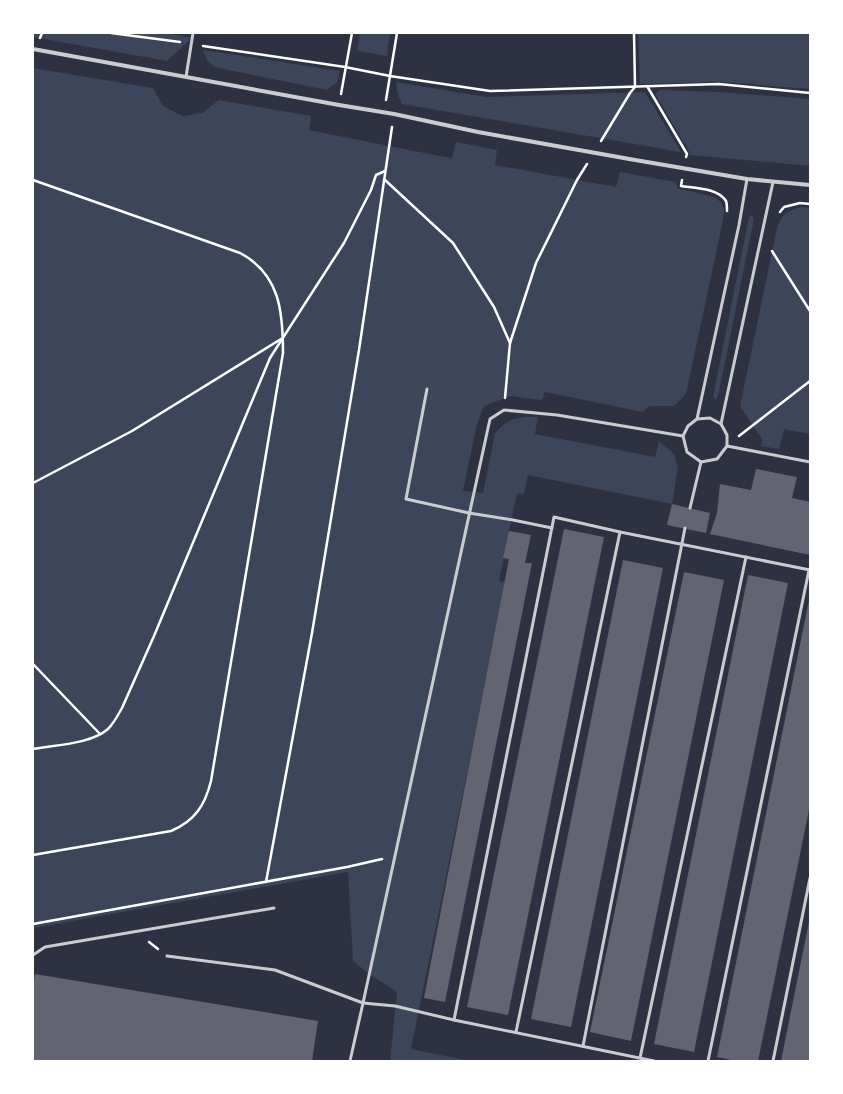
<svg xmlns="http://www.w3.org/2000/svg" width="843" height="1094" font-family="'Fira Sans Condensed',sans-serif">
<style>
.green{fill:#3c4559}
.building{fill:#626471}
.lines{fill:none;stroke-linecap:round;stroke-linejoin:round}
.path{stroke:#fff;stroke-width:2.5}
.service{stroke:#caccd0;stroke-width:3}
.minor{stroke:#caccd0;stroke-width:4}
</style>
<rect width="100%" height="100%" fill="#2d3142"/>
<g class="green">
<polygon points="33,33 168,33 192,38 167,61 33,37"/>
<polygon points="360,33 390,33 387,56 357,51"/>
<polygon points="638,33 810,33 810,89 723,82 640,84"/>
<polygon points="203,50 340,71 337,82 327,90 214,67 207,60"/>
<polygon points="33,68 153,88 163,106 183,116 202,113 219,100 311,116 309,130 445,157 452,158 456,142 497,150 495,165 616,187 620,172 676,182 677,188 714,197 722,203 724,212 722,225 686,394 674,406 649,406 643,412 545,392 542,400 510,396 484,406 477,424 463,491 483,493 495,433 504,424 513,419 525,417 538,417 535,434 655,457 659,441 674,454 678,467 672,504 528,475 524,494 517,493 499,581 506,582 411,1049 470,1061 390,1061 397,992 369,974 353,961 348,872 33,928"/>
<polygon points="396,82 486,97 645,92 681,152 402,104 398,95"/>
<polygon points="660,90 720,92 810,99 810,166 691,155 655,94"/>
<path d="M 801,207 L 810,208 L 810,434 L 784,429 L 779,449 L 761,446 L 762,439 L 740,406 L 777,228 C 782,214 787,211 801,207 Z"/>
<polygon points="752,215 754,219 718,397 715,400 713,396 749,217"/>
</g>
<g class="building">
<polygon points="756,469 797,477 792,498 810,502 810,555 710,534 717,513 720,484 751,490"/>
<polygon points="672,504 710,513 706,533 667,525"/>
<polygon points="564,529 604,537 508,1015 467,1007"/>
<polygon points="509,531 531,535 525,563 532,563 445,1002 424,998 509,559 503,558"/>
<polygon points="623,560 663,568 571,1027 531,1019"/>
<polygon points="684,572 724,580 631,1041 590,1032"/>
<polygon points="748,575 788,583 694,1052 654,1044"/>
<polygon points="809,600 810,805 758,1061 736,1061 717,1057"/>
<polygon points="809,922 810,1061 781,1061"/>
<polygon points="35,974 318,1021 312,1061 33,1061 33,984"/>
</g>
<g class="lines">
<g class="path">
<polyline points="111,33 180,42"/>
<polyline points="40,38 42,33"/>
<polyline points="203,46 345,67 390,76 490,91 719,84 810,93"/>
<polyline points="647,86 687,154 686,157"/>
<polyline points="341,94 352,33"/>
<polyline points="386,100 397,33"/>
<polyline points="601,141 630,93 635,87 634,33"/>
<path d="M 33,180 L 240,253 C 280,274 283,312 283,353 L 211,781 C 205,805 195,821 171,831 L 33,855"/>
<polyline points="385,180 453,243 494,307 510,343"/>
<path d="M 682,180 L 681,186 C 695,188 718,188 726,201 C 727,204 727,208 727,211"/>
<polyline points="780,212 784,207 800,203 810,204"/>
<polyline points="772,251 810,311"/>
<polyline points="505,398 510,343 536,263 577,180 587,164"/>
<polyline points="739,436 810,381"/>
<polyline points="33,483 132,431 281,339"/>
<polyline points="33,664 100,734"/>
<path d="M 33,749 C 55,745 91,744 108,729 C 114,723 118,715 122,708 L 154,636 L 270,358 L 277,347 L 344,243 L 371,190 L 376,175 L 385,171"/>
<polyline points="266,882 312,633 359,350 392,127"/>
<polyline points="33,924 347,867 382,859"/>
<polyline points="149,942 158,949"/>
</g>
<g class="service">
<polyline points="186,77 193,33"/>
<polyline points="427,389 406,499 469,513 513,520 552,528"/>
<polygon points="710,418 721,424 727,435 727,446 717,459 701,462 687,452 683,436 688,426 697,419"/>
<polyline points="697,419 739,225 747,179"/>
<polyline points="721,424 773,182"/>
<polyline points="727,446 810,462"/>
<polyline points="690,508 701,462"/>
<polyline points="33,955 45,947 274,908"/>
<polyline points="167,956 275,970 363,1003 350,1061"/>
<polyline points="454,1020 395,1006 363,1003 490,419 504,410 557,415 683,436"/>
<polyline points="516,1032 620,532"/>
<polyline points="583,1046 685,528"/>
<polyline points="640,1058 746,557"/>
<polyline points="654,1061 454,1020 554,517 620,532 810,570"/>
<polyline points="708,1061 809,570"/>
<polyline points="773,1061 810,878"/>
</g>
<polyline class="minor" points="33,49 339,105 394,114 478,132 635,160 747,179 810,185"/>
</g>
<rect width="843" height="1094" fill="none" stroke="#ffffff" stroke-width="68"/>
</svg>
